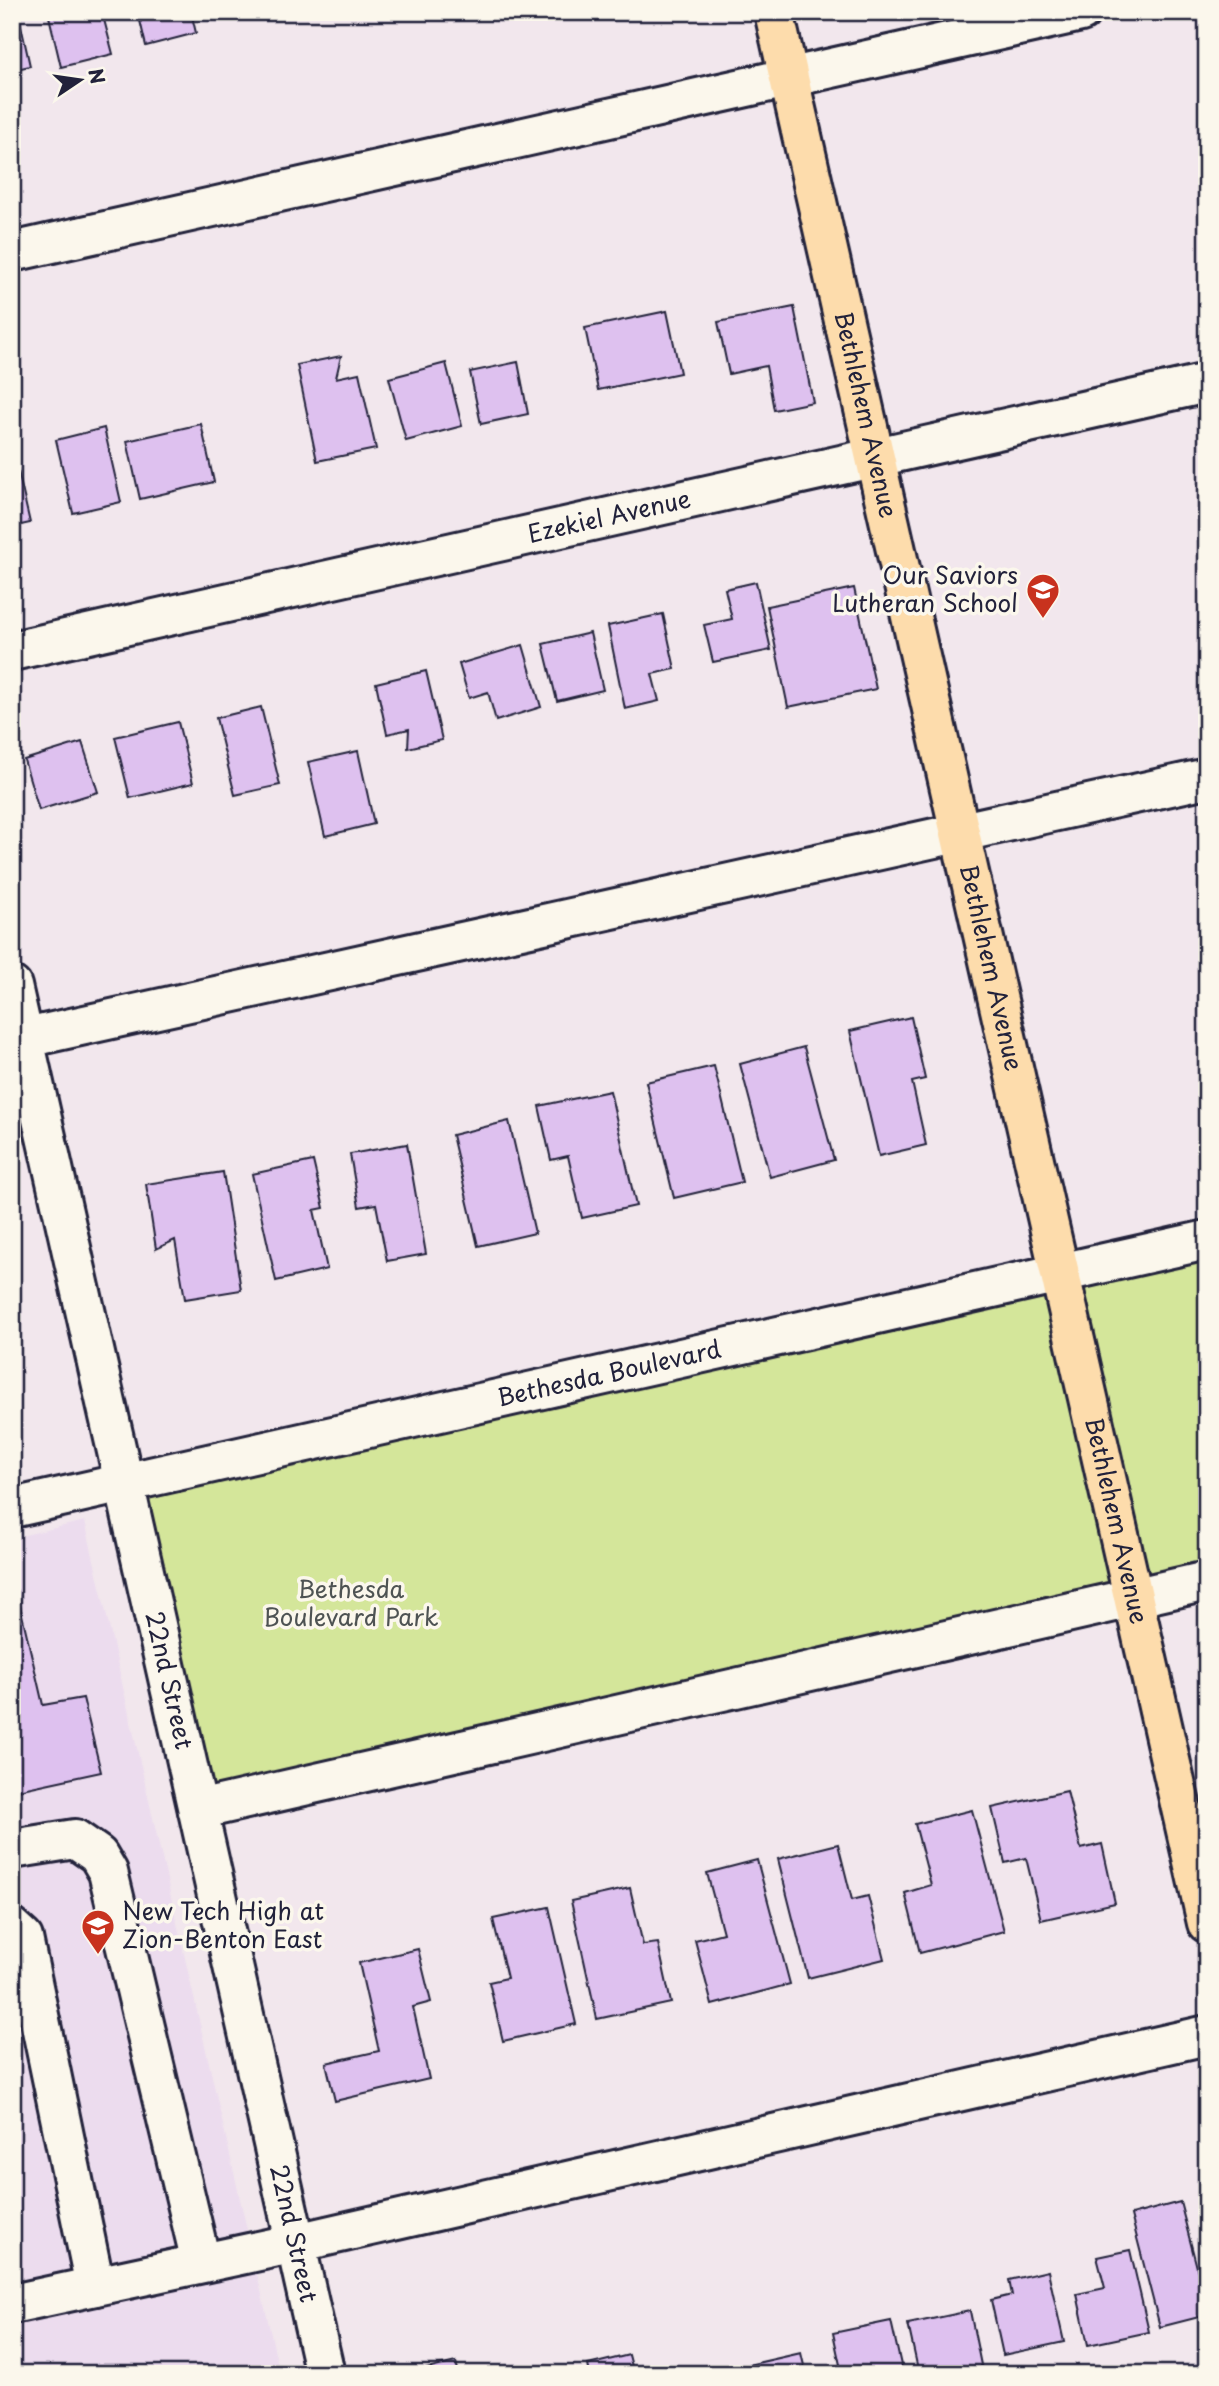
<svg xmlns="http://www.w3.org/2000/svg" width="1219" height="2386" font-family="'Playpen Sans',sans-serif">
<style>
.built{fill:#ecdcee}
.green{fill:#d4e69a;stroke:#7b846a;stroke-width:2}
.building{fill:#dec1ef;stroke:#22223b;stroke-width:2}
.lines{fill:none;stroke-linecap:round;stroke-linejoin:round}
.minor-casing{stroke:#22223b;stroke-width:44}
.major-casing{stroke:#22223b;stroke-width:44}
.minor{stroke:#fbf7ec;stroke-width:38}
.major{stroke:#fddcac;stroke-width:38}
.labels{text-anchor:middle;stroke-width:7;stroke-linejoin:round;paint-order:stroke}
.street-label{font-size:24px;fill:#22223b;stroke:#fbf7ec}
.poi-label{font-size:24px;fill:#22223b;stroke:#fbf7ec;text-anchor:end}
.park-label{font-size:24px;fill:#4e5353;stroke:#fbf7ec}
</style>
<rect width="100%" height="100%" fill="#f2e7ed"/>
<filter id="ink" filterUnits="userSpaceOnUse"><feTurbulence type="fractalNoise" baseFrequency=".0143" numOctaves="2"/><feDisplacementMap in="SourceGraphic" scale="14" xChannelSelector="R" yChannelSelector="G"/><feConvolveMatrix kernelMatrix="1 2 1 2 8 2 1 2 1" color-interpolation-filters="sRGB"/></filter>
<g filter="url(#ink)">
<polygon class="built" points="85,1521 280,2374 12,2374 12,1538"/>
<polygon class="green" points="1207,1241 1207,1581 198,1810 125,1482"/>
<g class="building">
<polygon points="12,12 18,12 30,66 12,70"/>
<polygon points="48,12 102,12 113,54 61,67"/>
<polygon points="138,12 191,12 196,33 146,46"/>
<polygon points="794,307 813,402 774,410 766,366 729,374 718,322"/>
<polygon points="667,311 680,373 598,390 585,328"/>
<polygon points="341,356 336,378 359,373 376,449 317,461 297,365"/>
<polygon points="518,362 528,414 481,424 470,372"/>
<polygon points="446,363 462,426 406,441 389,378"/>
<polygon points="201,424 214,482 140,499 127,441"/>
<polygon points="104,428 121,502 73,513 56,440"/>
<polygon points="12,445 30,523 12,527"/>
<polygon points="756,582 771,650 713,662 704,625 732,619 725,589"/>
<polygon points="854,588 876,689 788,707 767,606"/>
<polygon points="663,614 675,669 652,674 659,701 625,709 608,626"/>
<polygon points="590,633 603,690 557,701 543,644"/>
<polygon points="523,645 541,707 496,721 488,692 469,698 459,664"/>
<polygon points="426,671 442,740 408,748 409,729 387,734 376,683"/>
<polygon points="261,707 280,785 235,795 216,718"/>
<polygon points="178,722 193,783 130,798 115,737"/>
<polygon points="82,742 98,792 39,810 24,760"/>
<polygon points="358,751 374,824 325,836 308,762"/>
<polygon points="911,1017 925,1079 912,1082 926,1145 879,1156 850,1031"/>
<polygon points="804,1047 834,1160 770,1177 740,1064"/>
<polygon points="714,1066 742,1182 674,1198 646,1082"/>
<polygon points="610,1091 636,1206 582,1218 568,1156 551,1160 539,1106"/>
<polygon points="509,1121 535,1233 478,1246 452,1135"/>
<polygon points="407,1144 426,1254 387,1261 376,1204 359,1207 350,1154"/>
<polygon points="313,1161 324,1208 314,1210 327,1269 276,1281 252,1174"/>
<polygon points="223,1172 241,1290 185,1299 175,1240 156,1249 146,1184"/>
<polygon points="12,1584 15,1584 43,1705 83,1698 101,1772 13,1791"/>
<polygon points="1067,1791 1081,1849 1102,1844 1115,1903 1041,1920 1026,1858 1005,1863 992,1808"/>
<polygon points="972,1810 1004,1931 920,1953 905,1893 931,1885 915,1824"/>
<polygon points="838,1844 852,1900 868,1896 884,1959 808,1978 778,1859"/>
<polygon points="757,1860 790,1984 712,2005 695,1940 723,1933 707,1873"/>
<polygon points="630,1888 643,1945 658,1943 671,2003 597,2019 571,1901"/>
<polygon points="549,1907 576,2024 503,2041 489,1982 507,1978 493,1919"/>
<polygon points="418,1949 431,2002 413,2007 429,2079 335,2101 326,2063 379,2051 359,1963"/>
<polygon points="1180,2202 1207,2306 1207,2315 1160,2327 1131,2215"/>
<polygon points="1130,2250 1149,2332 1088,2345 1077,2294 1105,2288 1097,2257"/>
<polygon points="1048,2271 1064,2342 1003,2355 991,2300 1012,2295 1009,2280"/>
<polygon points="970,2311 982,2370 961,2374 919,2374 908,2324"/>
<polygon points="891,2321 903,2374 842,2374 833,2333"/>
<polygon points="801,2353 806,2374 750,2374 748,2365"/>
<polygon points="629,2355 634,2374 590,2374 588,2365"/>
<polygon points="456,2362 459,2374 410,2374 410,2373"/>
</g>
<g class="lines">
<defs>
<g id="minor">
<polyline points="12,252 1081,12"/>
<path id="s1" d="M 12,651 L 1207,383"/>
<path id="s2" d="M 12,986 L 325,2374"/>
<polyline points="12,1041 1207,778"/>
<path id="s3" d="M 12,1508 L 1207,1240"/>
<polyline points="198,1810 1207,1581"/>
<polyline points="12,1849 75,1839 98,1855 108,1872 201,2262"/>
<polyline points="12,1928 23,1938 95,2286"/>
<polyline points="12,2304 296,2243 1207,2035"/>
</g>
<g id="major">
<path id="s4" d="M 774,12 L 1207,1923"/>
</g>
</defs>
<use href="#minor" class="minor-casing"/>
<use href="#major" class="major-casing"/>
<use href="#minor" class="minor"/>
<use href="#major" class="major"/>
</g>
</g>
<defs>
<symbol id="school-pin" viewBox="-11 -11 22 30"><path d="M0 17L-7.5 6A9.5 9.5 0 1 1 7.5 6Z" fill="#c8321e" stroke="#fbf7ec"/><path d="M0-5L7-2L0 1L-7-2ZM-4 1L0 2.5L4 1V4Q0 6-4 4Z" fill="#fff"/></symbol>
</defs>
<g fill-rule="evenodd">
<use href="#school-pin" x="1024" y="571" width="38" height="52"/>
<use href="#school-pin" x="79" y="1907" width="38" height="52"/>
</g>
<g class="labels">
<g class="street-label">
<text dy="8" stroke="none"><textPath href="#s4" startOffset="413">Bethlehem Avenue</textPath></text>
<text dy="8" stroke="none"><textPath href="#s1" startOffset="612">Ezekiel Avenue</textPath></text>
<text dy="8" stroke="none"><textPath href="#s4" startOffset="980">Bethlehem Avenue</textPath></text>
<text dy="8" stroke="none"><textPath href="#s3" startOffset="612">Bethesda Boulevard</textPath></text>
<text dy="8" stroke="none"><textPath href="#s4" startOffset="1547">Bethlehem Avenue</textPath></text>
<text dy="8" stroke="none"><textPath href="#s2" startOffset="712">22nd Street</textPath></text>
<text dy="8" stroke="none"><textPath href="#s2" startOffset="1279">22nd Street</textPath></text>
</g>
<g class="poi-label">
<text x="1018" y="584">Our Saviors<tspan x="1018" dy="28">Lutheran School</tspan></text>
<text x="122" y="1920" text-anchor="start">New Tech High at<tspan x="122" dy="28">Zion-Benton East</tspan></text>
</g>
<g class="park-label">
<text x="351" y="1598">Bethesda<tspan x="351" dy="28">Boulevard Park</tspan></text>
</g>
</g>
<rect width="1219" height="2386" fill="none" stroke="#fbf7ec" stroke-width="42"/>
<rect x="21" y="21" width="1177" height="2344" fill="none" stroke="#22223b" stroke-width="2.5" filter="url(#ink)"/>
<g transform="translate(80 80) rotate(77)" stroke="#fbf7ec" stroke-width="5" paint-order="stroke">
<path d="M0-5L12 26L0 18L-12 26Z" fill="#22223b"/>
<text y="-10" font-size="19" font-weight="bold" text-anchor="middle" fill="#22223b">N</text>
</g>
</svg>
